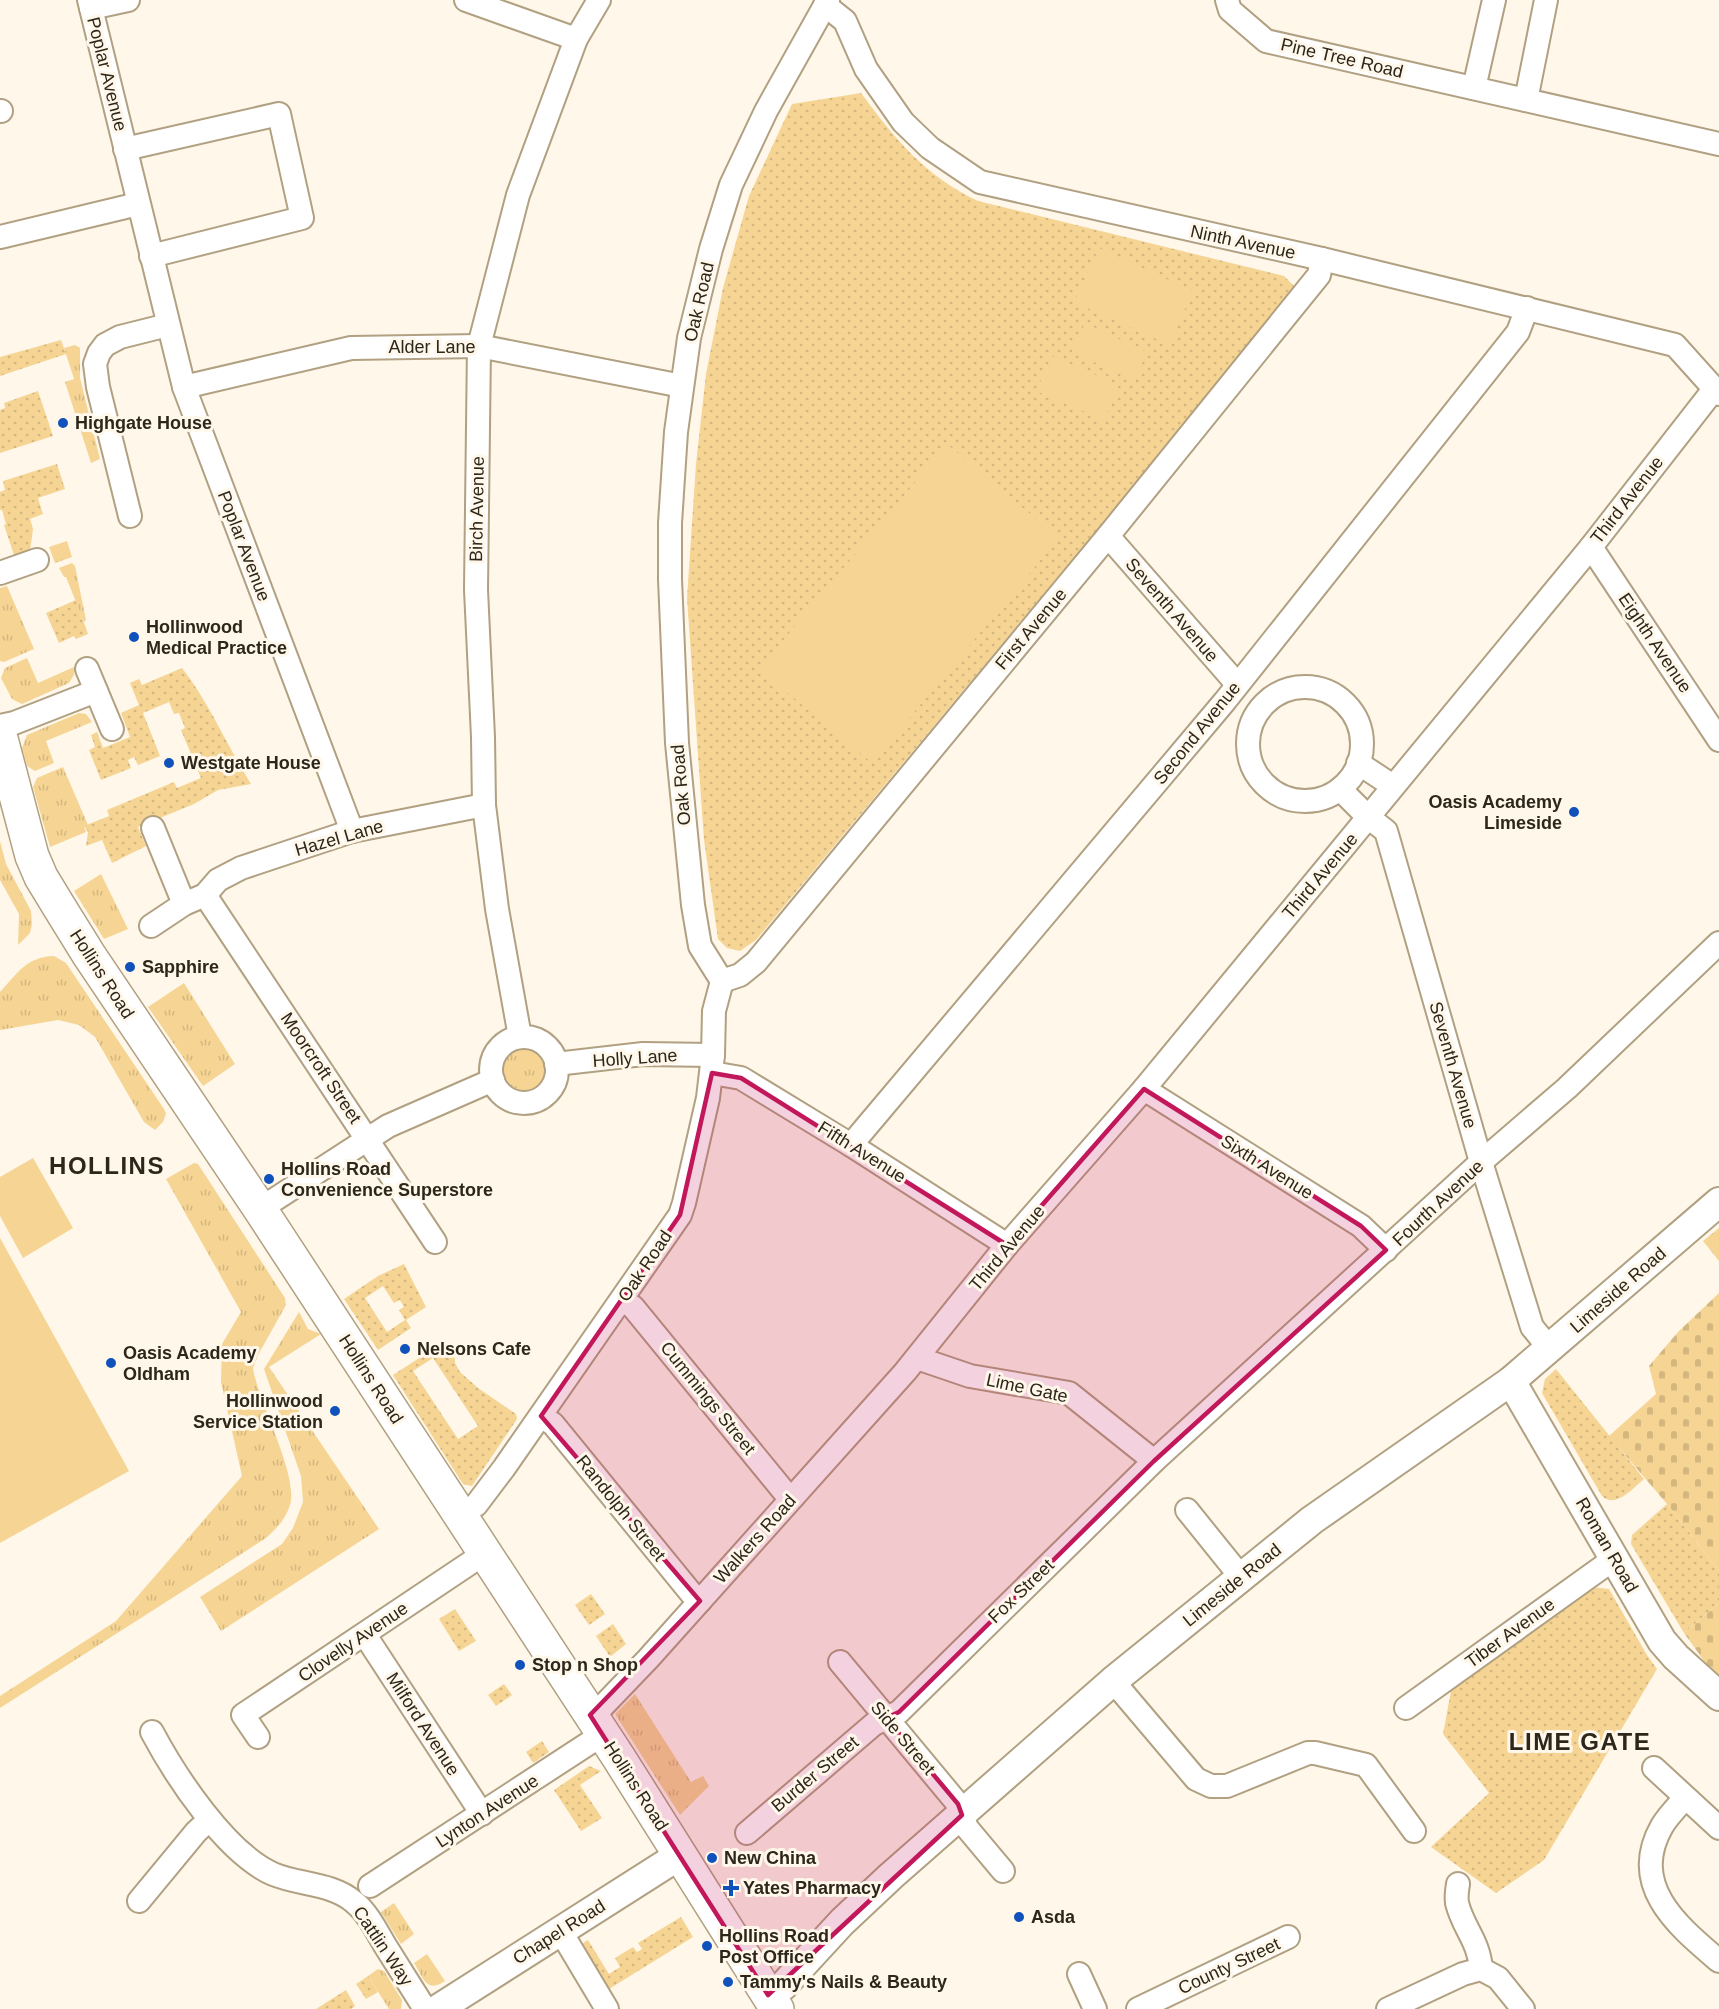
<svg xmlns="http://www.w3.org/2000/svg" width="1719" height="2009" font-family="Helvetica,sans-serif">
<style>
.grass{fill:url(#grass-tufts)}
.cemetery{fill:url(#cemetery-stones)}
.park{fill:url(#park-dots);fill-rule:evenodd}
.pitch{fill:#f6d594}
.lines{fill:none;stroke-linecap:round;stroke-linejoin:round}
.minor-casing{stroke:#b1a081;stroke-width:26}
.tertiary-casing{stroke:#b1a081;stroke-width:32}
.primary-casing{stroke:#b1a081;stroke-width:36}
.minor{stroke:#fff;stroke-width:22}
.tertiary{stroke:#fff;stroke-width:28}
.primary{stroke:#fff;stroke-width:33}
.marked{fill:#c2185b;fill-opacity:0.2;stroke:#c2185b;stroke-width:4.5;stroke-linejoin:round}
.poi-dot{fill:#1051bc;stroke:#fef7ea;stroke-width:2}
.labels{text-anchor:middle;stroke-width:6;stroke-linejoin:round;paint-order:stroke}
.street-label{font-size:18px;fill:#2d261a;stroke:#fef7ea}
.poi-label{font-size:18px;font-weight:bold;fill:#2d261a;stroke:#fef7ea;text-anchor:start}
.district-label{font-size:24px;font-weight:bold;letter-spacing:1.5px;fill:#2d261a;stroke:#fef7ea}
</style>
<defs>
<pattern id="grass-tufts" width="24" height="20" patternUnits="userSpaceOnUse" patternTransform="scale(1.5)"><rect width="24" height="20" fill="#f6d594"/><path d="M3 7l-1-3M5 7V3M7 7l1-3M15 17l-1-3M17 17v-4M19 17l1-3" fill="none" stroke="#d3b77f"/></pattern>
<pattern id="cemetery-stones" width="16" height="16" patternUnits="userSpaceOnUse" patternTransform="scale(1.5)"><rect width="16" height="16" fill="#f6d594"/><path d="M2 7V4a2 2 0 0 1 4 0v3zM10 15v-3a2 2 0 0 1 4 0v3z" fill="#d3b77f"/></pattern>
<pattern id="park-dots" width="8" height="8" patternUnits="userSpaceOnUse" patternTransform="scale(1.5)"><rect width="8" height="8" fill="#f6d594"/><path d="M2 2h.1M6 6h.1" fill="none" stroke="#d3b77f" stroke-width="1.8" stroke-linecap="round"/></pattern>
</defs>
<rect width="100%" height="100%" fill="#fef7ea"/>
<g class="grass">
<polygon points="75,345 80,348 80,378 100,459 91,463 65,382 74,379 64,348"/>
<polygon points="67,541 72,557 55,563 49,547"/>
<polygon points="72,563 75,566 86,620 84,622 66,577 64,577 59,568"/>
<polygon points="7,586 34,649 4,662 0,661 0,588"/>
<polygon points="27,658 38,683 74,667 74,675 69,683 22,704 12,699 1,678 5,668"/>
<polygon points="79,713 86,714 92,722 46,741 54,763 35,771 27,766 22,748 27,735"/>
<polygon points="63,767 88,825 84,826 86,832 50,847 33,787 37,778"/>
<polygon points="0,841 6,864 31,911 32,924 30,933 18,945 19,914 0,880"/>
<polygon points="101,874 128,929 104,939 74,891"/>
<path d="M 54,956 L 66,963 L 164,1109 L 166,1114 L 163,1122 L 155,1130 L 144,1122 L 95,1037 L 79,1025 L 58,1020 L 0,1030 L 0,992 C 18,973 26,957 54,956 Z"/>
<polygon points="184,983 235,1064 203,1086 148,1007"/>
<circle cx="523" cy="1069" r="23"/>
<path d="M 194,1163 L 198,1164 L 285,1298 L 286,1305 L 258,1355 L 253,1368 C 258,1402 299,1476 290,1505 C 286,1519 276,1529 266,1538 L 0,1708 L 0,1696 L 116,1621 L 242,1476 L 221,1382 L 222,1344 L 241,1312 L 166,1179 Z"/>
<polygon points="299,1312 308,1329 321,1334 269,1367 379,1529 221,1631 200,1597 282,1544 293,1528 303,1502 301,1476 264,1369"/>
<polygon points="635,1694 691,1782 703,1776 709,1786 680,1815 615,1714"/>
<polygon points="394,1903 414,1934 401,1944 381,1912"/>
<path d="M 427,1954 L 445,1981 C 426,1994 423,1977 414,1963 Z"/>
<polygon points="378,1969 384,1971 402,2000 401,2009 389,2009 368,1976"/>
</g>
<g class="cemetery">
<polygon points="1719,1228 1719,1261 1703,1241"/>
<polygon points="1719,1293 1719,1571 1667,1504 1609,1436 1656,1394 1649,1366 1678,1332"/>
<polygon points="1719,1603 1719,1675 1707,1665 1684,1633"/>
</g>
<g class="park">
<path d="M 861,93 C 895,139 925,176 978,201 L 1284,276 L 1297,289 L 756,940 L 740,951 L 727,948 L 718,939 L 704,840 L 687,598 L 696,464 L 706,374 L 723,288 L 749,196 L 792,104 Z"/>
<polygon points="61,340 66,354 0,376 0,357"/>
<polygon points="38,391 53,436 0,453 0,410 5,408 4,403"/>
<polygon points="57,464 65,489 38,498 43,514 30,519 33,529 30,551 15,558 4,525 6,524 2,510 0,510 0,492 5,490 3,481"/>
<polygon points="76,600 88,634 76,639 74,636 59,643 46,613"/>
<path d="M 182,668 C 210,704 227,746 251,784 L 218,790 L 194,804 L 138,827 L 146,846 L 112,863 L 102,840 L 86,846 L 88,832 L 84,826 L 109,816 L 107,810 L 174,782 L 177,788 L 201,778 L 181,730 L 185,728 L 179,713 L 174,714 L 169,702 L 143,713 L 160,756 L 138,765 L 134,757 L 128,760 L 131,768 L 101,780 L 89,750 L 95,747 L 91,735 L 97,732 L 103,748 L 130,737 L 121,713 L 139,705 L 130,683 L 139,679 L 142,685 Z"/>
<path d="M 404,1264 L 426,1307 L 406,1320 L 411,1328 L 378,1350 L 344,1299 L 378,1276 ZM 383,1286 L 394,1303 L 400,1300 L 404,1307 L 399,1310 L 405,1320 L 387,1332 L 365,1298 Z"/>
<path d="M 444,1342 L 455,1358 L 455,1363 L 460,1372 L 478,1388 L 516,1414 L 517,1419 L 472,1486 L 463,1484 L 393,1375 ZM 433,1358 L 478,1426 L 458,1439 L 413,1371 Z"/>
<path d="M 1556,1369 L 1644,1479 C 1633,1488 1616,1509 1602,1496 L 1542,1393 L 1545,1379 Z"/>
<polygon points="1667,1504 1719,1571 1719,1603 1684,1633 1631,1544 1632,1535"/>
<polygon points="1591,1587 1609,1589 1647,1655 1657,1669 1544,1860 1496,1893 1431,1847 1489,1793 1443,1734 1451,1691"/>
<polygon points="591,1594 605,1614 589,1625 575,1605"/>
<polygon points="455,1609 476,1641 459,1651 439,1619"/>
<polygon points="613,1624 626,1644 610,1657 596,1636"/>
<polygon points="504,1684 512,1695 496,1706 488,1695"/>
<polygon points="542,1741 549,1752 533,1763 526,1752"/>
<polygon points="589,1766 601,1771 580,1785 602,1818 581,1831 554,1790"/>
<polygon points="681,1917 693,1937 609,1989 582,1944 588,1940 609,1974 620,1967 615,1958 633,1947 637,1952 642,1949 638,1943"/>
<polygon points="368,1976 378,1992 366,1999 356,1984"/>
<polygon points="346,1990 355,2006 351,2009 316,2009"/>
</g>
<g class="pitch">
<polygon points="1099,248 1193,291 1169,345 1074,302"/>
<polygon points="1085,323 1147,352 1135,381 1072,352"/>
<polygon points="1052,356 1119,385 1104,420 1036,391"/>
<polygon points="947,444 1059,538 872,763 759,669"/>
<polygon points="33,1158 73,1228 23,1258 0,1216 0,1177"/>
<polygon points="0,1238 129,1471 0,1543"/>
</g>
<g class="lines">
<defs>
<g id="minor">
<polyline points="89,0 184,387 352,831"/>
<polyline points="466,0 576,39"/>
<polyline points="1227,0 1230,10 1266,41 1719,144"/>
<polyline points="825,5 845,21 866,69 903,122 930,148 980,182 1322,259 1675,345 1719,394"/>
<polyline points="91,8 128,0"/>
<polyline points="1474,88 1494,0"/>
<polyline points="1526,100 1546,0"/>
<polyline points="0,111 1,111"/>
<polyline points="125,149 279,114 302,218 151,256"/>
<polyline points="0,237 138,204"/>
<polyline points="184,387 351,348 479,346 682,386"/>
<polyline points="130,516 98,387 95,364 99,353 105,345 120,337 168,325"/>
<polyline points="1108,536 1237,684"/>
<polyline points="1591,547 1719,740"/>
<polyline points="0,573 37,560"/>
<polyline points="87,669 112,729"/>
<circle cx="1305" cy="744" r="57"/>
<polyline points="0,726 14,723 96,691"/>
<polyline points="1358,763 1393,786"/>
<polyline points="1340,789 1368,817 1386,831 1481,1162 1532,1327 1550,1349"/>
<polyline points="153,828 184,904"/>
<polyline points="205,895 435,1242"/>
<polyline points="151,926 184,904 205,895 218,880 241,868 352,831 484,805"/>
<polyline points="722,981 740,975 756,962 1108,536 1319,275 1322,259"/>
<polyline points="520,1037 497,909 484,805 483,737 476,590 479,346 518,195 576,39 599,0"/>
<circle cx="524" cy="1070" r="33"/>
<polyline points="556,1064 643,1054 713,1055"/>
<polyline points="712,1073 741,1078 851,1145 1007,1245"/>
<polyline points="1144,1089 1361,1226 1386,1250"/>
<polyline points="851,1145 1225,701 1518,332 1527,308"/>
<polyline points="260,1209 388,1126 493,1080"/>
<polyline points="622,1300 633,1307 786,1494 792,1498"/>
<polyline points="917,1358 970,1376 1069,1393 1154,1461"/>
<polyline points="541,1416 553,1424 691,1593 700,1601"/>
<polyline points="1187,1510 1241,1577"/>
<polyline points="460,1516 476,1505 504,1468 680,1215 684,1203 708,1098 713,1055 714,1011 722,981 700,946 693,905 677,743 670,579 670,523 676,432 689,338 711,249 731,185 766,111 828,0"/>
<polyline points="365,1635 482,1814"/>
<polyline points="840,1662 958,1804 967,1828 1003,1871"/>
<polyline points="1113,1681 1196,1779 1211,1786 1227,1786 1308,1753 1315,1753 1366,1765 1414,1831"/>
<polyline points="1406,1708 1615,1558"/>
<polyline points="590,1715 601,1708 648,1659 905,1372 1007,1245 1144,1089 1591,547 1715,388"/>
<path d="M 152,1732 C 176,1777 226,1853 273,1874 C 299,1885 332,1883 354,1902 C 368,1913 377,1932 386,1947 C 399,1968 412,1988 425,2009"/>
<polyline points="258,1737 243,1715 485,1553"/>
<polyline points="1654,1768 1719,1828"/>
<path d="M 1685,1798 C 1677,1807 1668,1816 1662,1826 C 1628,1886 1678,1926 1719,1961"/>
<polyline points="747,1833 874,1724 899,1712 1154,1461 1481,1162 1567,1088 1719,943"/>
<path d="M 1458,1884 C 1457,1890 1456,1897 1457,1903 C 1463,1928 1479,1941 1481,1969"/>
<polyline points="370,1886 603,1734"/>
<polyline points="139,1901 196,1832 209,1820"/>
<polyline points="561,1932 607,2009"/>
<polyline points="1481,1969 1498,1978 1523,2009"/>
<polyline points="1079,1974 1095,2009"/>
<polyline points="1138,2009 1288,1937"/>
<polyline points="1388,2009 1463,1974 1481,1969"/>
</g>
<g id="tertiary">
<polyline points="1511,1381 1662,1641 1676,1657 1719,1696"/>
<polyline points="768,1995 783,1986 842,1922 891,1876 1113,1681 1312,1520 1511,1381 1719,1202"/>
<polyline points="438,2009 680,1855"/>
</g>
<polyline id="primary" points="0,735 32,856 41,877 58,905 89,955 260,1209 619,1758 777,2009"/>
</defs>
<use href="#minor" class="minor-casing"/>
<use href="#tertiary" class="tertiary-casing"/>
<use href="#primary" class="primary-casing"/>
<use href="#minor" class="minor"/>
<use href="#tertiary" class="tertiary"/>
<use href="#primary" class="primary"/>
</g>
<path class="marked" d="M 712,1073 L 741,1078 L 1007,1245 L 1144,1089 L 1361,1226 L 1386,1250 L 1154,1461 L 899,1712 L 886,1718 L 958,1804 L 962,1815 L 768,1995 L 590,1715 L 700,1601 L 541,1416 L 680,1215 Z"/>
<g class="poi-dot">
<circle cx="63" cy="423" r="6"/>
<circle cx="134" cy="637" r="6"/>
<circle cx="169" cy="763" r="6"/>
<circle cx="1574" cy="812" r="6"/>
<circle cx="130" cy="967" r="6"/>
<circle cx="269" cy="1179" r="6"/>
<circle cx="405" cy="1349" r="6"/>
<circle cx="111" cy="1363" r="6"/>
<circle cx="335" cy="1411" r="6"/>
<circle cx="520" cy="1665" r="6"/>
<circle cx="712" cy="1858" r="6"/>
<path d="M728 1879h6v6h6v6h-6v6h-6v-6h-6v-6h6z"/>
<circle cx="1019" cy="1917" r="6"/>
<circle cx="707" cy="1946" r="6"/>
<circle cx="728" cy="1982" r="6"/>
</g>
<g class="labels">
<g class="street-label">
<text transform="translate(1342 58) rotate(13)" y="6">Pine Tree Road</text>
<text transform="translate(107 74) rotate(76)" y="6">Poplar Avenue</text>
<text transform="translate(1243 242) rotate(12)" y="6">Ninth Avenue</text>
<text transform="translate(699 302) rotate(-77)" y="6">Oak Road</text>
<text x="432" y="353">Alder Lane</text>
<text transform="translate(1627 500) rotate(-52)" y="6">Third Avenue</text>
<text transform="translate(477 509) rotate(-89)" y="6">Birch Avenue</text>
<text transform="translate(244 546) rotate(69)" y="6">Poplar Avenue</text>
<text transform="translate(1172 610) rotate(49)" y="6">Seventh Avenue</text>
<text transform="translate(1031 629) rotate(-50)" y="6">First Avenue</text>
<text transform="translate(1655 643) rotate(56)" y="6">Eighth Avenue</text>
<text transform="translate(1197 733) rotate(-51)" y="6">Second Avenue</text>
<text transform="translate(681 785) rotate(-95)" y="6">Oak Road</text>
<text transform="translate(339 838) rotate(-16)" y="6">Hazel Lane</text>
<text transform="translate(1320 876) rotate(-50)" y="6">Third Avenue</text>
<text transform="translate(102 974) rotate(57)" y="6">Hollins Road</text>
<text transform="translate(635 1058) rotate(-4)" y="6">Holly Lane</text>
<text transform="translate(1453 1065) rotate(74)" y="6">Seventh Avenue</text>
<text transform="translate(321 1068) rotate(56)" y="6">Moorcroft Street</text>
<text transform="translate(862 1152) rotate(32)" y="6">Fifth Avenue</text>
<text transform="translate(1267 1167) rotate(32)" y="6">Sixth Avenue</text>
<text transform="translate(1438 1203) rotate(-43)" y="6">Fourth Avenue</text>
<text transform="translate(1007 1248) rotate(-50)" y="6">Third Avenue</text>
<text transform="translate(645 1266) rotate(-56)" y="6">Oak Road</text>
<text transform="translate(1618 1290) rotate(-41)" y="6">Limeside Road</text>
<text transform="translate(371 1379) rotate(57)" y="6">Hollins Road</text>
<text transform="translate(1027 1388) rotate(12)" y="6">Lime Gate</text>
<text transform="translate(708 1398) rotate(51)" y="6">Cummings Street</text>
<text transform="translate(621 1508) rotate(51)" y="6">Randolph Street</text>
<text transform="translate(755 1539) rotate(-48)" y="6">Walkers Road</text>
<text transform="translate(1607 1545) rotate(60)" y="6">Roman Road</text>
<text transform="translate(1232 1585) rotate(-39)" y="6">Limeside Road</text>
<text transform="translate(1021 1591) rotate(-44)" y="6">Fox Street</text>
<text transform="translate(1510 1633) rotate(-36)" y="6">Tiber Avenue</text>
<text transform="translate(353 1642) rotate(-34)" y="6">Clovelly Avenue</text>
<text transform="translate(423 1724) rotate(57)" y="6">Milford Avenue</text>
<text transform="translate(903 1738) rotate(50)" y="6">Side Street</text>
<text transform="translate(815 1774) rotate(-40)" y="6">Burder Street</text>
<text transform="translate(636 1786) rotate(57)" y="6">Hollins Road</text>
<text transform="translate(487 1811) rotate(-33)" y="6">Lynton Avenue</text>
<text transform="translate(559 1932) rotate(-32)" y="6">Chapel Road</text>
<text transform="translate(383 1946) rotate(56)" y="6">Cattlin Way</text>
<text transform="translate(1229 1966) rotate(-25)" y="6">County Street</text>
</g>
<g class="poi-label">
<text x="75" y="429">Highgate House</text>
<text x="146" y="633">Hollinwood<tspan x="146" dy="21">Medical Practice</tspan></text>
<text x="181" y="769">Westgate House</text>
<text x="1562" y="808" text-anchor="end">Oasis Academy<tspan x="1562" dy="21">Limeside</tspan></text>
<text x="142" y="973">Sapphire</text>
<text x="281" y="1175">Hollins Road<tspan x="281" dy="21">Convenience Superstore</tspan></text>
<text x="417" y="1355">Nelsons Cafe</text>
<text x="123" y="1359">Oasis Academy<tspan x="123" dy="21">Oldham</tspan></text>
<text x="323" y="1407" text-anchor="end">Hollinwood<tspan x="323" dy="21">Service Station</tspan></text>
<text x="532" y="1671">Stop n Shop</text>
<text x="724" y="1864">New China</text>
<text x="743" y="1894">Yates Pharmacy</text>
<text x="1031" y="1923">Asda</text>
<text x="719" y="1942">Hollins Road<tspan x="719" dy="21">Post Office</tspan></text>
<text x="740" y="1988">Tammy's Nails &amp; Beauty</text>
</g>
<g class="district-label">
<text x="107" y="1174">HOLLINS</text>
<text x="1580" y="1750">LIME GATE</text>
</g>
</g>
</svg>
